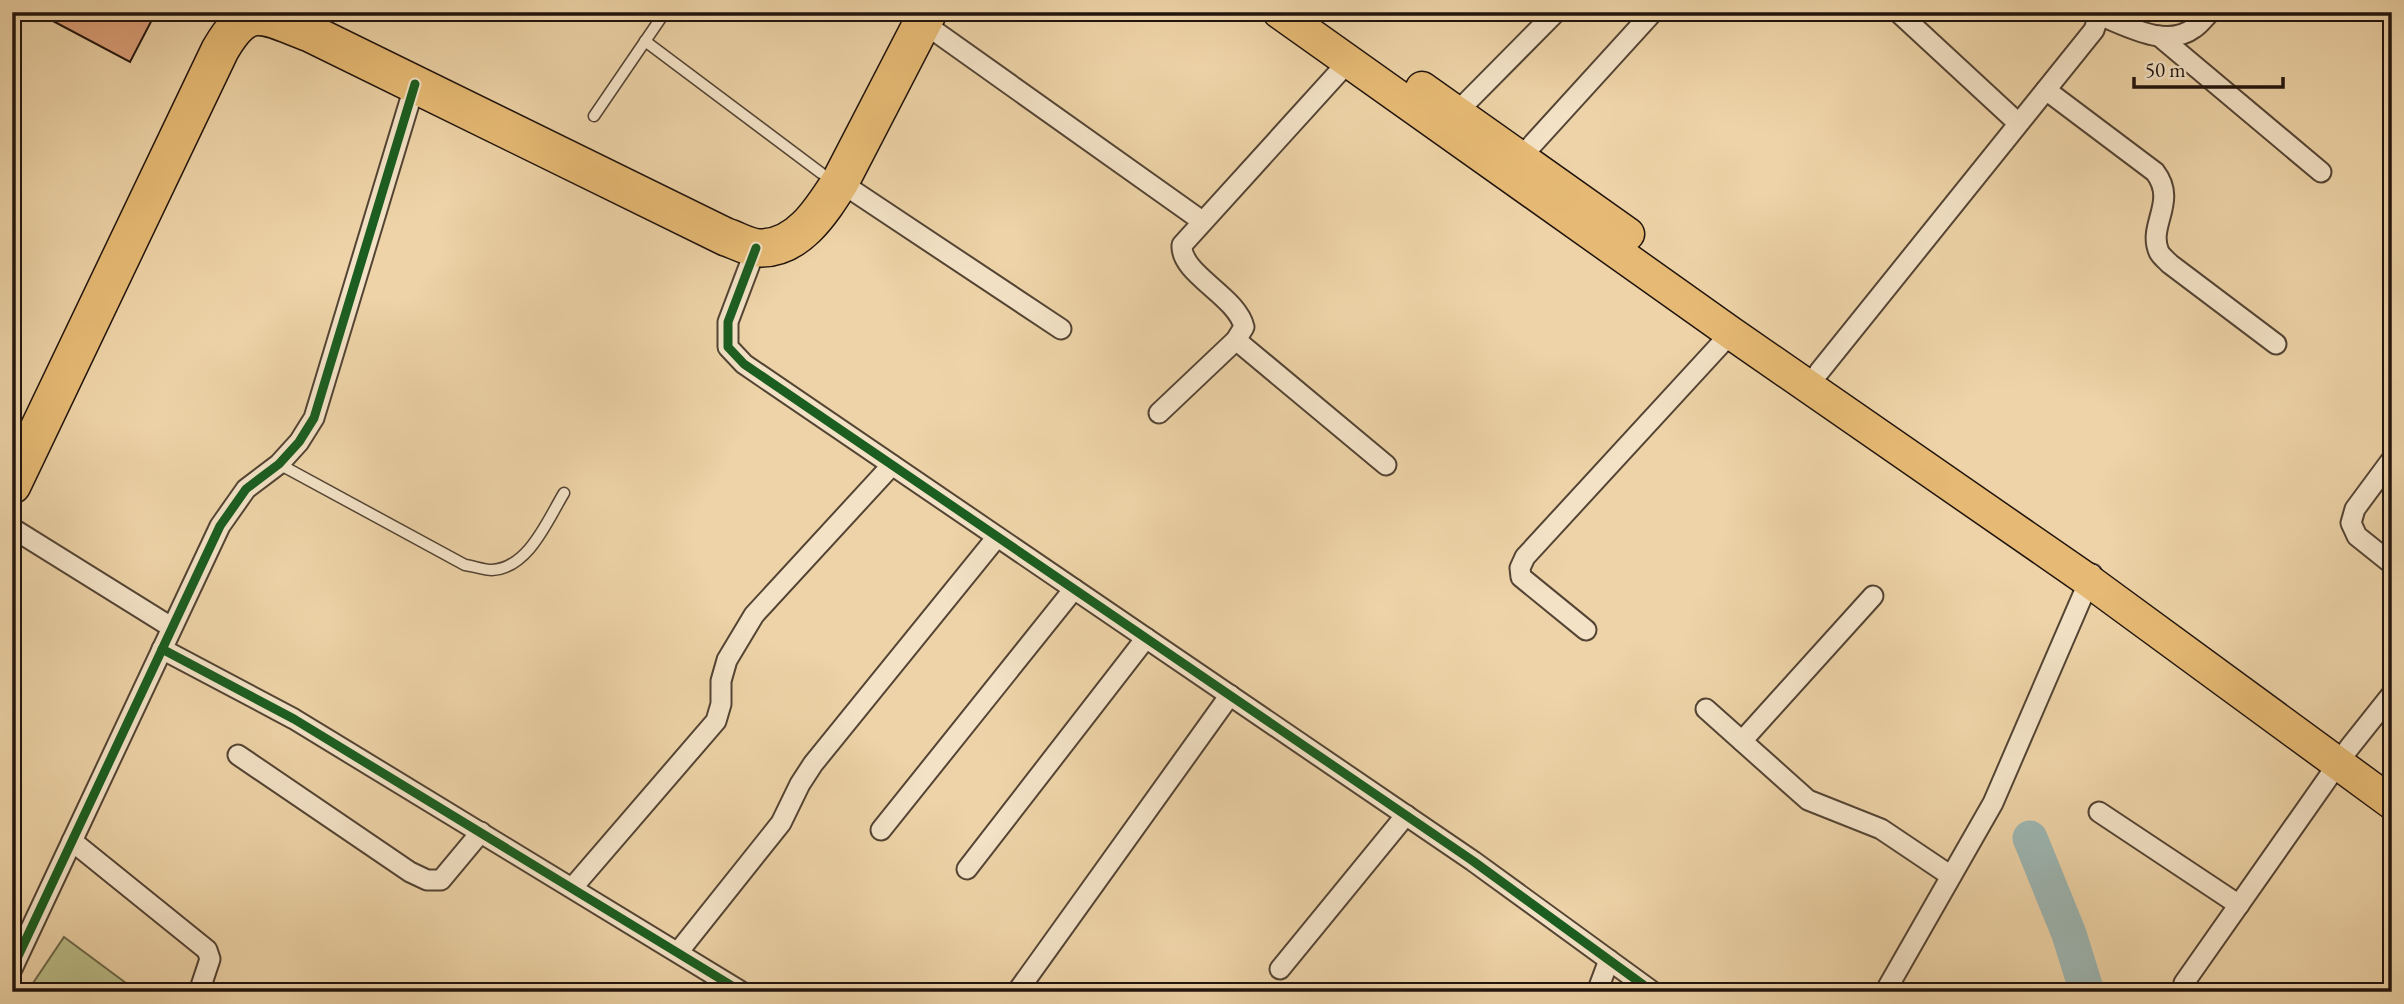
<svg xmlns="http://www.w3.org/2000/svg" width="2404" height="1004" font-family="'EB Garamond',serif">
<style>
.green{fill:#b9bc87;stroke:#6d684a;stroke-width:2}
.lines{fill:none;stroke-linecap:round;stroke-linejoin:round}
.river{stroke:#9db6b2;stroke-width:35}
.building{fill:#dda07a;stroke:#21140d;stroke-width:2}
.lane-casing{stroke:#544434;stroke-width:13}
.street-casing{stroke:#544434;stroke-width:23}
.primary-casing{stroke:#21140d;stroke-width:35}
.highway-casing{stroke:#21140d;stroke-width:40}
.lane{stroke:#f3e2c6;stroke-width:10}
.street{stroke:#f3e2c6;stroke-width:19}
.primary{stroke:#e6ba74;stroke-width:32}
.highway{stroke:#e6ba74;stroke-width:37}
.cycleway-casing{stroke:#f3e2c6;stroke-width:13}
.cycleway{stroke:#1b5e20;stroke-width:9}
</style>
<rect width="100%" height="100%" fill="#edd3a7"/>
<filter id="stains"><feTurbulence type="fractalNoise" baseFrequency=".00286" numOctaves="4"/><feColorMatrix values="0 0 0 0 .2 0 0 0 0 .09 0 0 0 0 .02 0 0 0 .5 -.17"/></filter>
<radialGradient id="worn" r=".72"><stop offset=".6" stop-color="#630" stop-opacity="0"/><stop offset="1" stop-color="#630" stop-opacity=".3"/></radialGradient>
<polygon class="green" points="64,937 138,992 27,992"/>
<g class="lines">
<polyline class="river" points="2030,838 2069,934 2087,992"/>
</g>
<polygon class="building" points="36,12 151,12 155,14 130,62"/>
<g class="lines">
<defs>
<g id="lane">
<polyline points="645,41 821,173"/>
<polyline points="594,116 665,12"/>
<path d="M 279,464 L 465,565 C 473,566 484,570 492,570 C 529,568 548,519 564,493"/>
</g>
<g id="street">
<polyline points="1898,12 2018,123"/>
<path d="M 2099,15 C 2127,26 2166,49 2194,28 C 2200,24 2205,17 2210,12"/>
<polyline points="922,22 1202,221"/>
<polyline points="2159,36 2321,172"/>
<path d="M 2046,90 L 2155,172 C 2178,202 2147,225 2159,252 C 2161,256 2166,260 2170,264 L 2276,344"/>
<polyline points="1457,112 1556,12"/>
<polyline points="1521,157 1653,12"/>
<polyline points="840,182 1061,329"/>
<polyline points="756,248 728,322 728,347 744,364 1473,861 1653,992"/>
<polyline points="1236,340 1386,465"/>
<polyline points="1819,372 2094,30 2100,12"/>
<path d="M 1159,413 L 1236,340 L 1244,327 C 1237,296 1180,274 1182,245 L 1348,62"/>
<polyline points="2392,459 2355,509 2351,523 2357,536 2392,564"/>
<polyline points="12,528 171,627"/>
<polyline points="1586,630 1521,577 1520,568 1525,557 1731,333"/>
<polyline points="162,649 294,719 742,992"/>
<polyline points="1706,709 1808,800 1881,829 1951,876"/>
<polyline points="1742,741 1873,596"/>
<polyline points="238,755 410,872 427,880 441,880 481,832"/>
<polyline points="2099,812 2239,905"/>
<polyline points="881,830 1074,589"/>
<polyline points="72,841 207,950 210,959 199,992"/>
<polyline points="967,869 1146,638"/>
<polyline points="573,887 716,721 721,704 721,681 727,660 754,615 892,465"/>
<polyline points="679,951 781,823 800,784 813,764 997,537"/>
<polyline points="12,969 220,526 246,489 279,464 299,442 314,418 415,84"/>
<polyline points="1280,969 1406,815"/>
<polyline points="1017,992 1230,695"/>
<polyline points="1597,992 1609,960"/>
<polyline points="1885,992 1993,803 2092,574"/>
<polyline points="2182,992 2184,983 2349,748 2392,694"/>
</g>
<g id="primary">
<polyline points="1279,12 1731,333 2089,581 2392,803"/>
<polyline points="1422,88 1628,234"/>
</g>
<path id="highway" d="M 12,485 L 220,50 C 249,0 264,16 310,33 L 726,237 C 736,240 747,247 758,248 C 797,250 821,212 840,182 L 928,12"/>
</defs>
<use href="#lane" class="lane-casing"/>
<use href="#street" class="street-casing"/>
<use href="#primary" class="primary-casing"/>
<use href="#highway" class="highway-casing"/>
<use href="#lane" class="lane"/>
<use href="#street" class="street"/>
<use href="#primary" class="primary"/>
<use href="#highway" class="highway"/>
<defs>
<g id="cycleway">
<polyline points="756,248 728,322 728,347 744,364 1473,861 1653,992"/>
<polyline points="162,649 294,719 742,992"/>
<polyline points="12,969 220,526 246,489 279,464 299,442 314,418 415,84"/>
</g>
</defs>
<use href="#cycleway" class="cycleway-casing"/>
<use href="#cycleway" class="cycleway"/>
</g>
<rect width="2404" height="1004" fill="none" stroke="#edd3a7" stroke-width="42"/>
<rect x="14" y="14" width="2376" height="976" fill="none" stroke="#21140d" stroke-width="3.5"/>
<rect x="21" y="21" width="2362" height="962" fill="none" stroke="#21140d" stroke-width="2"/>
<path d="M2134 77v10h149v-10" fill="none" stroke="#21140d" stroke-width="3.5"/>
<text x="2145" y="77" font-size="21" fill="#21140d" stroke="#f3e2c6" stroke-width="5" paint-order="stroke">50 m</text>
<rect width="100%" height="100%" filter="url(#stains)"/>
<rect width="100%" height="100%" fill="url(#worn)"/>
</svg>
